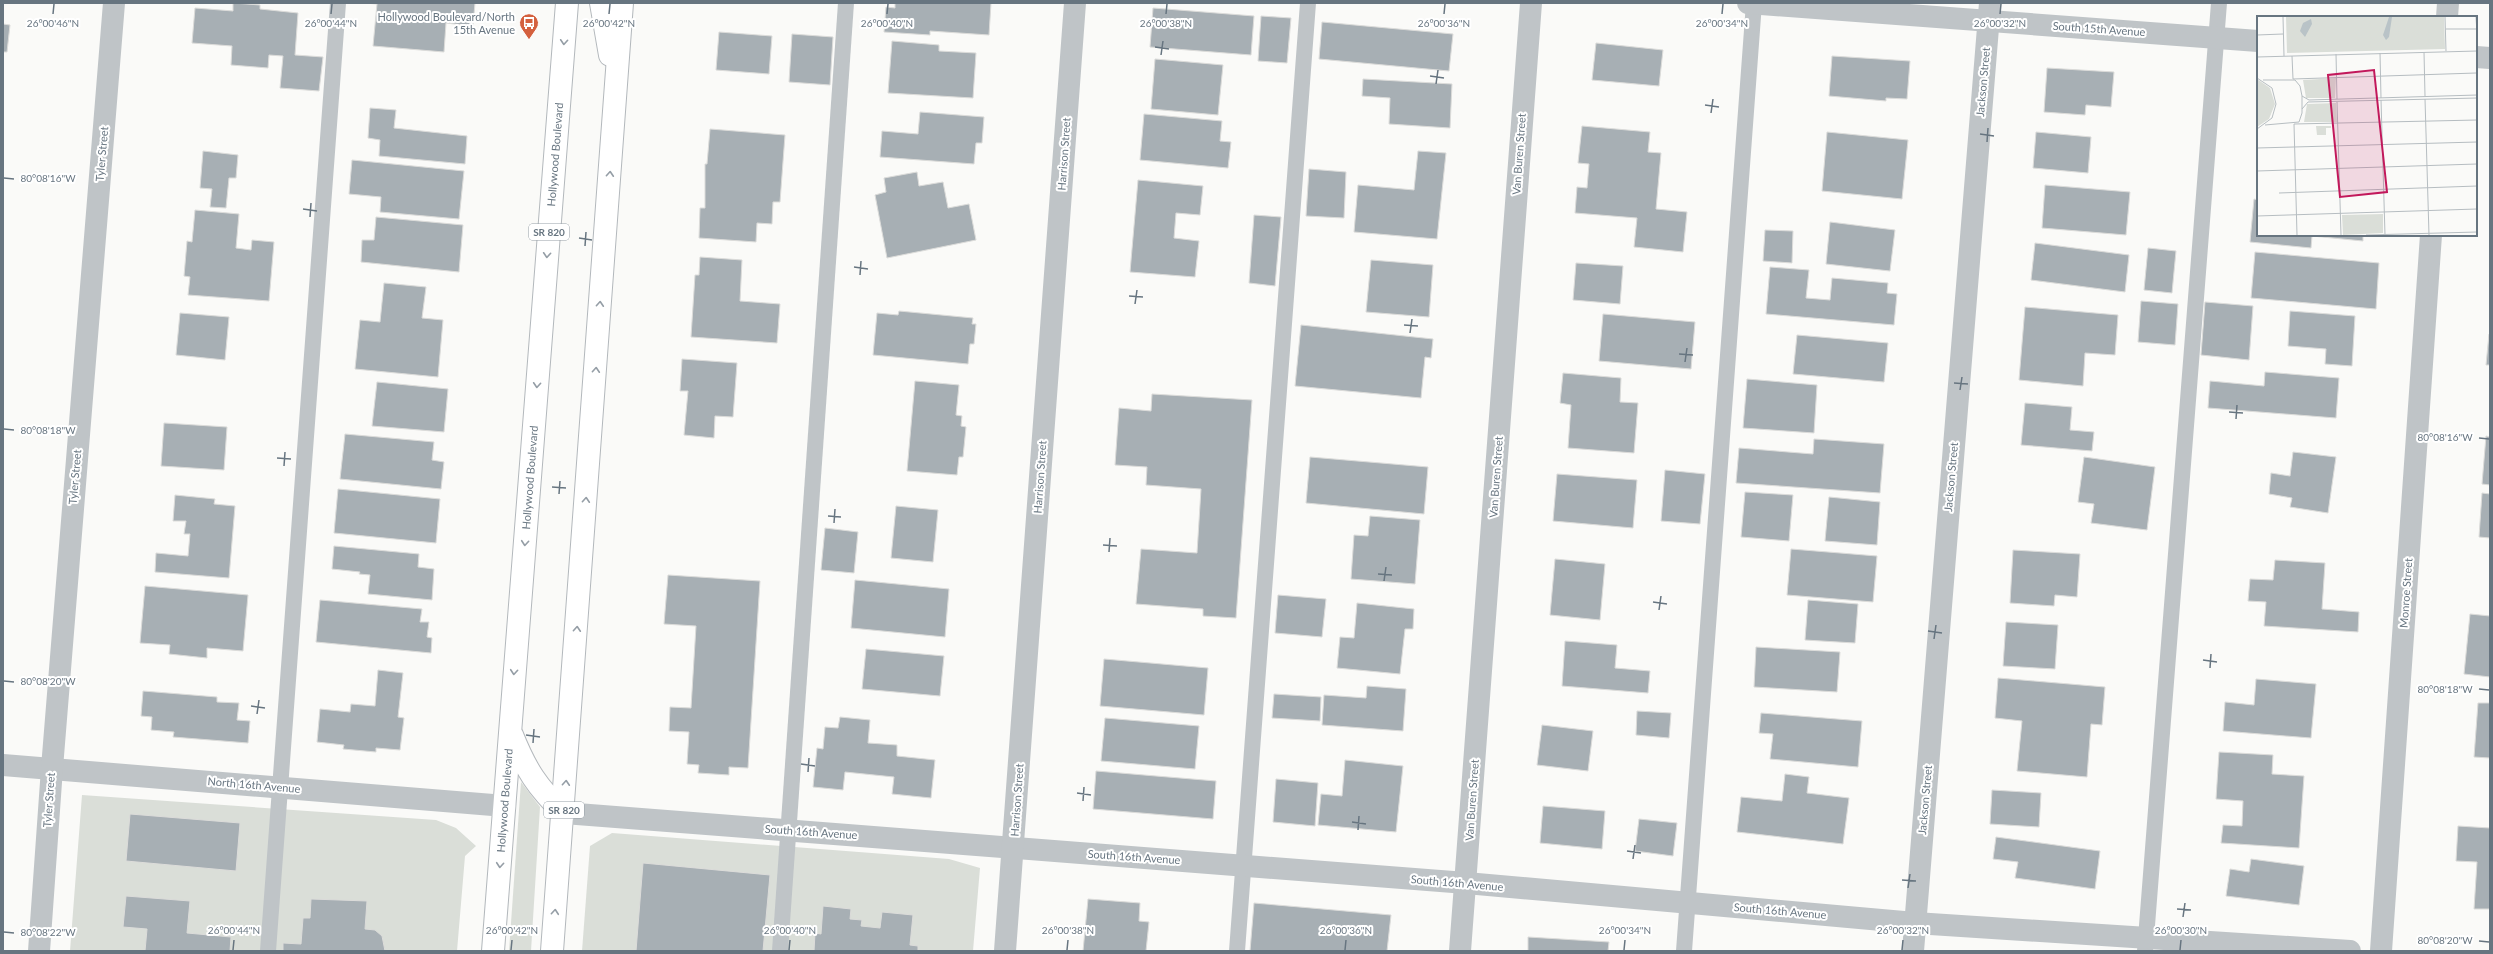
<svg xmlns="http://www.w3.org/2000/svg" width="2493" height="954" font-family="Lato,sans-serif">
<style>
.green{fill:#daded8}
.building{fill:#a7afb4;stroke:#dcdcda}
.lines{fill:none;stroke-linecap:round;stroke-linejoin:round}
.primary-casing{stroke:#b3b8bc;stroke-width:24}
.lane{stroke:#bfc4c7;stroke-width:16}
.street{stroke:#bfc4c7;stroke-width:22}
.primary{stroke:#fff;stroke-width:22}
.oneway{stroke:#959ea6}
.ticks{fill:none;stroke:#677580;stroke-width:1.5}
.labels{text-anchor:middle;stroke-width:4;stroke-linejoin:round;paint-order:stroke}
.shield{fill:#fff;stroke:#959ea6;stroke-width:1}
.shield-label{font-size:10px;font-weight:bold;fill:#677580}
.poi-label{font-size:11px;fill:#677580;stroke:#fff;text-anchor:end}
.street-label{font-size:11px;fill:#677580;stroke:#fff}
.inset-road{fill:none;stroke:#b6bdc1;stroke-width:1}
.view{fill:#c2185b;fill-opacity:0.15;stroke:#c2185b;stroke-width:2}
.inset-edge{fill:none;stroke:#677580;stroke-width:2}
.ticks-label{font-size:10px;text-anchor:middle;fill:#677580;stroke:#fff;stroke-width:4;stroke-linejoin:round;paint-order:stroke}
</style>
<rect width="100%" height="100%" fill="#fafaf8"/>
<g class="green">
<polygon points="521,782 540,807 531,951 509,951"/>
<polygon points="82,795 436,820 456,828 476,846 465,856 457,951 70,951"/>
<polygon points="612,833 949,859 980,868 973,951 582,951 590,846"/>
</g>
<g class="building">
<polygon points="233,3 260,5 260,9 298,13 295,55 323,57 319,91 280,88 283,56 269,55 268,68 231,65 232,46 192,43 195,8 233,11"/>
<polygon points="365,3 475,3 473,26 446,23 444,52 373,46 377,4"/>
<polygon points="895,3 991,3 989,35 930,31 930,35 884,32 886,7 895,8"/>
<polygon points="1153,8 1254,16 1251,55 1150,47"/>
<polygon points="1261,16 1291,18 1287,63 1258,61"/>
<polygon points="1322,22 1453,34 1449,71 1319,59"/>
<polygon points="3,24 10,25 7,52 3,52"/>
<polygon points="719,32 772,36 769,74 716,70"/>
<polygon points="792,34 833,37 830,85 789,82"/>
<polygon points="892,41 939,45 939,51 976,53 973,98 888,93"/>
<polygon points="1596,43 1663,50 1659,86 1592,80"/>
<polygon points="1832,56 1910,61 1907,99 1886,98 1886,101 1829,96"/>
<polygon points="1155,59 1223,65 1218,115 1151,109"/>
<polygon points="2047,68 2114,72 2111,107 2086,105 2085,115 2044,112"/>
<polygon points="1363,79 1452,84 1450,128 1389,124 1390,98 1362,96"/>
<polygon points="370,108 396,110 394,128 467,136 465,164 379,156 380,140 368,138"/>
<polygon points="920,112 984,117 982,143 976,143 974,164 880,157 882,131 918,134"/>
<polygon points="1144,114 1222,121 1220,141 1231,142 1228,168 1140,160"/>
<polygon points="1582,126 1650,132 1648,152 1661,153 1656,209 1687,212 1683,252 1634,247 1637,218 1575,213 1577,187 1587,188 1589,164 1578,163"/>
<polygon points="710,129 785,135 780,202 773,202 772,224 757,223 756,242 699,238 700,208 705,208 705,164 707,164"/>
<polygon points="1827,132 1908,140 1902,199 1822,191"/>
<polygon points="2036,132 2091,137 2088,173 2033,168"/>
<polygon points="203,151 238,155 236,178 229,178 226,208 210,207 212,189 200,188"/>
<polygon points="1418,151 1446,153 1437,239 1354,232 1358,185 1414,190"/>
<polygon points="352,160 464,171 459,219 380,212 381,197 349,194"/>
<polygon points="1309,169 1346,172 1344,218 1306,216"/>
<polygon points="917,172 919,186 943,182 948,208 969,204 976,240 887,258 875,195 886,192 884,178"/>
<polygon points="1138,180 1203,186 1200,215 1176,213 1174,238 1199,241 1195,277 1130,272"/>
<polygon points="2045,185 2130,192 2126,235 2042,228"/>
<polygon points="2254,199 2258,200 2258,235 2363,235 2363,241 2312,236 2311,248 2250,242"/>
<polygon points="195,210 239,214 236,248 251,250 252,240 274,242 269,301 188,295 190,277 184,276 187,241 192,242"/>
<polygon points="1254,215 1281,217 1275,286 1249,283"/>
<polygon points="376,217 463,225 459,272 361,262 362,240 374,240"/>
<polygon points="1830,222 1895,230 1890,271 1826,264"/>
<polygon points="1765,230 1793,231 1792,263 1763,261"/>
<polygon points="2035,243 2129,255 2125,292 2031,280"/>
<polygon points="2148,248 2176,251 2172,293 2144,290"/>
<polygon points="2255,252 2379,263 2376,309 2251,298"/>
<polygon points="700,257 742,260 740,301 780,304 777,343 691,337 695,275 699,275"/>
<polygon points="1371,260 1433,265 1429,317 1366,312"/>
<polygon points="1576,263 1623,266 1620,304 1573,300"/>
<polygon points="1770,267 1809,270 1806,298 1830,300 1832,278 1888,283 1887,293 1897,294 1894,325 1766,314"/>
<polygon points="384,283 426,287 422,318 443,320 438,377 355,369 360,320 380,322"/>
<polygon points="2141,301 2178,304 2175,345 2138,342"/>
<polygon points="2205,302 2253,306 2249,360 2201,355"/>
<polygon points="2025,307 2118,315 2115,355 2085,353 2083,386 2019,380"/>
<polygon points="899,311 973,318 972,324 976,324 974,344 970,344 968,364 873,355 877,313 898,315"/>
<polygon points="2290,311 2355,316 2352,366 2325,364 2326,349 2288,346"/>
<polygon points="180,313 229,317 225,360 176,355"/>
<polygon points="1603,314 1695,322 1691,369 1599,361"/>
<polygon points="1301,325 1433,339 1431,358 1425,357 1421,398 1295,386"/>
<polygon points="2489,334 2490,334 2490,365 2486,365"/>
<polygon points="1797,335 1888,343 1884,382 1793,374"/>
<polygon points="682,359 737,363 733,417 715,416 714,438 684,435 688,391 680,391"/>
<polygon points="2265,372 2339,378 2336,418 2208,408 2210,381 2264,386"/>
<polygon points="1563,373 1621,378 1620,402 1638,403 1634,453 1568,448 1571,405 1560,403"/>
<polygon points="1747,379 1817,385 1814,433 1743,428"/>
<polygon points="915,381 959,385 956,415 962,416 961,426 966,427 963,457 959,457 957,475 907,471"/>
<polygon points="377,382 448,389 444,432 372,426"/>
<polygon points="1152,394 1252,400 1236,618 1203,616 1203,609 1136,604 1141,549 1197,553 1201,489 1146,485 1147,467 1115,465 1119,408 1151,411"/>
<polygon points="2025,403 2072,407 2070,430 2094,432 2092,451 2021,445"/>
<polygon points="164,423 227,427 224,470 161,466"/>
<polygon points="345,434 434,442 432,460 444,462 441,489 340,479"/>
<polygon points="2486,436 2490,437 2490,485 2482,484"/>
<polygon points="1814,439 1884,444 1880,493 1736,483 1739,448 1813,454"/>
<polygon points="2293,452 2336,457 2328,513 2290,507 2292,498 2269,494 2271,473 2290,476"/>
<polygon points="1310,457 1428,467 1424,514 1306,503"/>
<polygon points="2084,457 2155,467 2147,530 2091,523 2094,504 2078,502"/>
<polygon points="1665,470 1705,474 1700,524 1661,521"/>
<polygon points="1557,474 1637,480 1633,528 1553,521"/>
<polygon points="338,489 440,499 436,543 334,533"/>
<polygon points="1745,492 1793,495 1789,541 1741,537"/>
<polygon points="2482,493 2490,494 2490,538 2479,537"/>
<polygon points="175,495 215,499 214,504 235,506 229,578 155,572 156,553 188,556 190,534 184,534 186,521 173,521"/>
<polygon points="1829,497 1880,502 1877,545 1825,541"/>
<polygon points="896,506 938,510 933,562 891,558"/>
<polygon points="1370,516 1420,520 1415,584 1351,579 1354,535 1368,536"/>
<polygon points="825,528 858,532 854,573 821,570"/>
<polygon points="334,546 419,554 418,567 434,569 432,600 368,594 370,575 359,574 360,572 332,569"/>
<polygon points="1791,549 1877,556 1873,602 1787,595"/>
<polygon points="2013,550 2080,554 2077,597 2055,595 2054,606 2010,603"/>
<polygon points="1555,559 1605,564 1600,620 1550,615"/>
<polygon points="2275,560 2325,563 2322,609 2359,612 2358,632 2264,626 2266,602 2248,601 2250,579 2273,580"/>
<polygon points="668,575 760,581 748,768 729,767 729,775 698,773 699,765 687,764 689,732 669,731 670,707 691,708 696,626 664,624"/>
<polygon points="855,580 949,589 945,637 851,628"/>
<polygon points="145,586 248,595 243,651 207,648 207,658 169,654 170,645 140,643"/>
<polygon points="1278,595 1326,599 1322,637 1275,633"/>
<polygon points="320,600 422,609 420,622 429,622 427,637 432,638 431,653 316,642"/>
<polygon points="1808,600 1858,604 1855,643 1805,640"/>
<polygon points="1357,603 1414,609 1413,629 1405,629 1400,674 1337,668 1340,637 1354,638"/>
<polygon points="2470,614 2490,616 2490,677 2464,674"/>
<polygon points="2006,622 2058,625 2055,669 2003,666"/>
<polygon points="1565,641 1617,645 1615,668 1650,671 1648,693 1562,686"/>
<polygon points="1756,647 1840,652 1837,692 1754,687"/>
<polygon points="866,649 944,656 940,696 862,689"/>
<polygon points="1104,659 1208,668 1204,715 1100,706"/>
<polygon points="378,670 403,673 398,717 404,718 400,750 376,748 376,752 343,749 344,745 317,742 320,709 350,712 351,704 375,706"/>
<polygon points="1998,678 2105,687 2102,725 2091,724 2087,777 2017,771 2022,721 1995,718"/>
<polygon points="2256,679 2316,684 2311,738 2223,731 2225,702 2254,705"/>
<polygon points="1367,686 1406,689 1403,731 1322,725 1324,695 1366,698"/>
<polygon points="143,691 217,697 217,702 239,703 237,720 250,721 248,743 173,737 174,732 151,730 152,717 141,716"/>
<polygon points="1274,694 1321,697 1320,721 1272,718"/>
<polygon points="2478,703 2490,703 2490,758 2474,757"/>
<polygon points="1637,711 1671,713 1669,738 1636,735"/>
<polygon points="1761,713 1862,721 1858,767 1770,759 1773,734 1759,733"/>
<polygon points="840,717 870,720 868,743 897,745 897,756 935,760 931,798 892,794 894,777 845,772 843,790 813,787 817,748 823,749 825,727 838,728"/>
<polygon points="1105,718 1199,726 1195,769 1101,761"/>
<polygon points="1542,725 1593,731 1588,771 1537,765"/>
<polygon points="2219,752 2273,755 2272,774 2304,776 2299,848 2221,843 2223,825 2242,826 2243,801 2216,799"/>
<polygon points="1345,760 1403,766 1396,832 1318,825 1321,794 1342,796"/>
<polygon points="1096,771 1216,781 1213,819 1093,809"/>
<polygon points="1785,774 1809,777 1807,793 1849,798 1843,844 1737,832 1741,797 1782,801"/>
<polygon points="1276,779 1318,783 1315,826 1273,822"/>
<polygon points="1992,790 2041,793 2039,827 1990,824"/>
<polygon points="1543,806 1605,811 1602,849 1540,843"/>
<polygon points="130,814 240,823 236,871 126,861"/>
<polygon points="1639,819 1677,823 1673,856 1635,851"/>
<polygon points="2458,826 2490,828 2490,909 2474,909 2477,862 2456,861"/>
<polygon points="1996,837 2100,851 2095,889 2015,878 2018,862 1993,859"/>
<polygon points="2251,859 2304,866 2299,905 2226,896 2230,869 2249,872"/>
<polygon points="643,863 770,875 763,951 636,951"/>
<polygon points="126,896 190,901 187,933 231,937 230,951 145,951 147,929 123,927"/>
<polygon points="311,899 367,901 365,929 375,930 382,936 385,951 283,951 283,943 301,944 303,918 310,918"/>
<polygon points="1088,899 1140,903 1139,921 1149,922 1146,951 1083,951"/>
<polygon points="1254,903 1391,915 1387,951 1250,951"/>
<polygon points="823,906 851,909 850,919 862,920 861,926 880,928 882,912 913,915 910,945 918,946 918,951 814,951 815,933 821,934"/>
<polygon points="1528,937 1609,942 1608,951 1528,951"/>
</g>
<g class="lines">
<defs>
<g id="primary">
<polyline points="601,3 610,55"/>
<path d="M 512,735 C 526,770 537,787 564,813"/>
<path id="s1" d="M 493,951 L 567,3"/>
<polyline points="552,951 622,3"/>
</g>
</defs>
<use href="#primary" class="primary-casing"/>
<g class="lane">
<polyline points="268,951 338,3"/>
<polyline points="780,951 846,3"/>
<polyline points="1237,951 1308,3"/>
<polyline points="1684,951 1754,3"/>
<polyline points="2145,951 2219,3"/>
</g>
<g class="street">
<polyline points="1748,3 2258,41"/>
<polyline points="2447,17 2448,3"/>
<polyline points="2476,57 2490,58"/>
<polyline points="3,765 505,806"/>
<polyline points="564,813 1466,883 1915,923 2350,951"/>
<polyline points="39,951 52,768 114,3"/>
<polyline points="1005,951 1075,3"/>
<polyline points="1460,951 1531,3"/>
<polyline points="1913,951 1990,3"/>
<polyline points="2381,951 2431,235"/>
</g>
<use href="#primary" class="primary"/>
</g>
<defs><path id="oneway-chevron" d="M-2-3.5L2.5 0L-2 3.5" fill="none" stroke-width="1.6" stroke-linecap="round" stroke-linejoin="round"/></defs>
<g class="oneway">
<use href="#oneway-chevron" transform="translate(564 42) rotate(94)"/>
<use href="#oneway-chevron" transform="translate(610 174) rotate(-86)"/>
<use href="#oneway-chevron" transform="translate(547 255) rotate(94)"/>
<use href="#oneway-chevron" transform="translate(600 304) rotate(-86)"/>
<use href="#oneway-chevron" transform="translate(596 370) rotate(-86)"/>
<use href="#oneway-chevron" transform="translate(537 385) rotate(94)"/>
<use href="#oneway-chevron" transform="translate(586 500) rotate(-86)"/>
<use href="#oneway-chevron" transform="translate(525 543) rotate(95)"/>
<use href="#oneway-chevron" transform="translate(577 629) rotate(-86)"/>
<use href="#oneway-chevron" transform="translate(514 672) rotate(95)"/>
<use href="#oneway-chevron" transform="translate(566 783) rotate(-86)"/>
<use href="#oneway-chevron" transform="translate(500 865) rotate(95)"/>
<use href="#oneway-chevron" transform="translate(555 912) rotate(-85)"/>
</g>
<path class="ticks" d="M 53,14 L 54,4M 331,14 L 332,4M 609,14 L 610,4M 887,14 L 888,4M 1166,14 L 1167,4M 1444,14 L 1445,4M 1722,14 L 1723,4M 2000,14 L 2001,4M 1155,47 L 1169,49M 1161,55 L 1163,41M 1430,76 L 1444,78M 1436,84 L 1438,70M 1705,105 L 1719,107M 1711,113 L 1713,99M 1980,134 L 1994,136M 1987,142 L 1988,128M 4,178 L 14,179M 303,209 L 317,211M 310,217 L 311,203M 579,238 L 592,240M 585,246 L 586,232M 854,267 L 868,269M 860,275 L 861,261M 1129,296 L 1143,297M 1135,304 L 1137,290M 1404,325 L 1418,326M 1410,333 L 1412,319M 1679,354 L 1693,355M 1685,362 L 1687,348M 1954,383 L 1968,384M 1960,390 L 1962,377M 2229,412 L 2243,413M 2236,419 L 2237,405M 4,429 L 14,430M 2479,438 L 2489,439M 277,458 L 291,459M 284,466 L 285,452M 552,487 L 566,488M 559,494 L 560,481M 828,516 L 841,517M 834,523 L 835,509M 1103,545 L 1117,546M 1109,552 L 1110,538M 1378,574 L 1392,575M 1384,581 L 1386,567M 1653,602 L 1667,604M 1659,610 L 1661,596M 1928,631 L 1942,633M 1934,639 L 1936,625M 2203,660 L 2217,662M 2210,668 L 2211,654M 4,681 L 14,682M 2479,689 L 2489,690M 251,706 L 265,708M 257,714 L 259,700M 526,735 L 540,737M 533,743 L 534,729M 801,764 L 815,766M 808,772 L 809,758M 1077,793 L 1091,795M 1083,801 L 1084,787M 1352,822 L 1366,824M 1358,830 L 1359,816M 1627,851 L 1641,853M 1633,859 L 1635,845M 1902,880 L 1916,881M 1908,888 L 1910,874M 2177,909 L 2191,910M 2183,917 L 2185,903M 4,932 L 14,933M 2479,941 L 2489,942M 233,950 L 234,940M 511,950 L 512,940M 789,950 L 790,940M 1067,950 L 1068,940M 1345,950 L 1346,940M 1624,950 L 1625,940M 1902,950 L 1903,940M 2180,950 L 2181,940"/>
<defs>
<symbol id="bus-pin" viewBox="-11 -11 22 30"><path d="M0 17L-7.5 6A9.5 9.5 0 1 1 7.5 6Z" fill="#d4603e" stroke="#fff"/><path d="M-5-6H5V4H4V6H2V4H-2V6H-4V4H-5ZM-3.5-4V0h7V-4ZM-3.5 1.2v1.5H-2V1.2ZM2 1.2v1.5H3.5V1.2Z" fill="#fff"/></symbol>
</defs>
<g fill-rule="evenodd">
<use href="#bus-pin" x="518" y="12" width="22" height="30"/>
</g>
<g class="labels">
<g class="shield">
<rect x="529" y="224" width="40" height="16" rx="3"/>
<rect x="544" y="802" width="40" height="16" rx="3"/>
</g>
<g class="shield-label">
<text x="549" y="236">SR 820</text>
<text x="564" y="814">SR 820</text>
</g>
<g class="poi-label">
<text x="515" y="21">Hollywood Boulevard/North<tspan x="515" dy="13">15th Avenue</tspan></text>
</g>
<g class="street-label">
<text transform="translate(2099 29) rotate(4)" y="4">South 15th Avenue</text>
<text transform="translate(1983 82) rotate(-85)" y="4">Jackson Street</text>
<text transform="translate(102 154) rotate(-85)" y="4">Tyler Street</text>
<text dy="4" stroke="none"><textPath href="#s1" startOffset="799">Hollywood Boulevard</textPath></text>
<text transform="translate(1064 154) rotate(-86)" y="4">Harrison Street</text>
<text transform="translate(1519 154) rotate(-86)" y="4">Van Buren Street</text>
<text transform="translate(75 477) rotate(-85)" y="4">Tyler Street</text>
<text dy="4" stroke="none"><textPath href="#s1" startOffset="475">Hollywood Boulevard</textPath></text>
<text transform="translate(1040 477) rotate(-86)" y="4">Harrison Street</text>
<text transform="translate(1496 477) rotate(-86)" y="4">Van Buren Street</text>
<text transform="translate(1951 477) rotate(-85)" y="4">Jackson Street</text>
<text transform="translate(2406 593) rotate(-86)" y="4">Monroe Street</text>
<text transform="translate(254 785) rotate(5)" y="4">North 16th Avenue</text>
<text transform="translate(49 800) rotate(-86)" y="4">Tyler Street</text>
<text dy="4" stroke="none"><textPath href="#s1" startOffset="151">Hollywood Boulevard</textPath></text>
<text transform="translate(1017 800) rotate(-86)" y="4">Harrison Street</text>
<text transform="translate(1472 800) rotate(-86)" y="4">Van Buren Street</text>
<text transform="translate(1925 800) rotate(-85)" y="4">Jackson Street</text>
<text transform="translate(811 832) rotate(4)" y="4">South 16th Avenue</text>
<text transform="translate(1134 857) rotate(4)" y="4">South 16th Avenue</text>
<text transform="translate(1457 883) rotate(5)" y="4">South 16th Avenue</text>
<text transform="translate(1780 911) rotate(5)" y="4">South 16th Avenue</text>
</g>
</g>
<g transform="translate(2257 16)">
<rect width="220" height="220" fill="#fafaf8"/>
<path d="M 29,1 L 187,1 L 188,33 L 30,37 ZM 79,62 L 78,82 L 49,82 L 46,64 ZM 0,63 L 13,72 L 18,88 L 12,103 L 0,111 ZM 79,87 L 80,106 L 47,106 L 50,88 ZM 59,110 L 74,110 L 74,112 L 69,112 L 69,119 L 60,119 ZM 126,198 L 126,217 L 86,219 L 85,199 Z" fill="#daded8"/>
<path d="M 132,1 L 135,1 L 132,21 L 129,24 L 126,19 ZM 54,3 L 55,8 L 48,21 L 43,15 L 46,7 Z" fill="#b9c3c7"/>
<path class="inset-road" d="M 26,1 L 27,40M 188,1 L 189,35M 219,1 L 220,17M 189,13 L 220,13M 0,19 L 26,18M 167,36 L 168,80M 123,37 L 124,82M 79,38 L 80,83M 35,40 L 36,63 L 219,57M 0,41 L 220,35M 0,62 L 15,72 L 19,88 L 15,102 L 0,113M 6,64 L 38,64 L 43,70 L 45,80 L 45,97 L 42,106 L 8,109M 45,80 L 52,84 L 220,79M 168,83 L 172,219M 124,84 L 128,219M 80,86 L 84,219M 45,93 L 51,86 L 220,82M 0,132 L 220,126M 0,155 L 220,148M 22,177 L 220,170M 0,200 L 220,193M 40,219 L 37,108 L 220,104M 109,219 L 220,216"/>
<path class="view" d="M 117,54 L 130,176 L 83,181 L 71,59 Z"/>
<rect width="220" height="220" class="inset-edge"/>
</g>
<g class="ticks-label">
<text x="53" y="27">26°00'46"N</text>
<text x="331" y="27">26°00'44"N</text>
<text x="609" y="27">26°00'42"N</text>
<text x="887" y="27">26°00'40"N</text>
<text x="1166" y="27">26°00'38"N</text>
<text x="1444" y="27">26°00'36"N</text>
<text x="1722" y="27">26°00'34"N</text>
<text x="2000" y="27">26°00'32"N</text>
<text x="48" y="182">80°08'16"W</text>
<text x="48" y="434">80°08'18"W</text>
<text x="2445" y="441">80°08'16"W</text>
<text x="48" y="685">80°08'20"W</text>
<text x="2445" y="693">80°08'18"W</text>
<text x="234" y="934">26°00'44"N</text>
<text x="512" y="934">26°00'42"N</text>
<text x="790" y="934">26°00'40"N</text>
<text x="1068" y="934">26°00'38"N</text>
<text x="1346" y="934">26°00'36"N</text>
<text x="1625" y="934">26°00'34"N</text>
<text x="1903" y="934">26°00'32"N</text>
<text x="2181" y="934">26°00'30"N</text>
<text x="48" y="936">80°08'22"W</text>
<text x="2445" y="944">80°08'20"W</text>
</g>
<rect width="2493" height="954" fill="none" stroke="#677580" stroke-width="8"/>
</svg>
